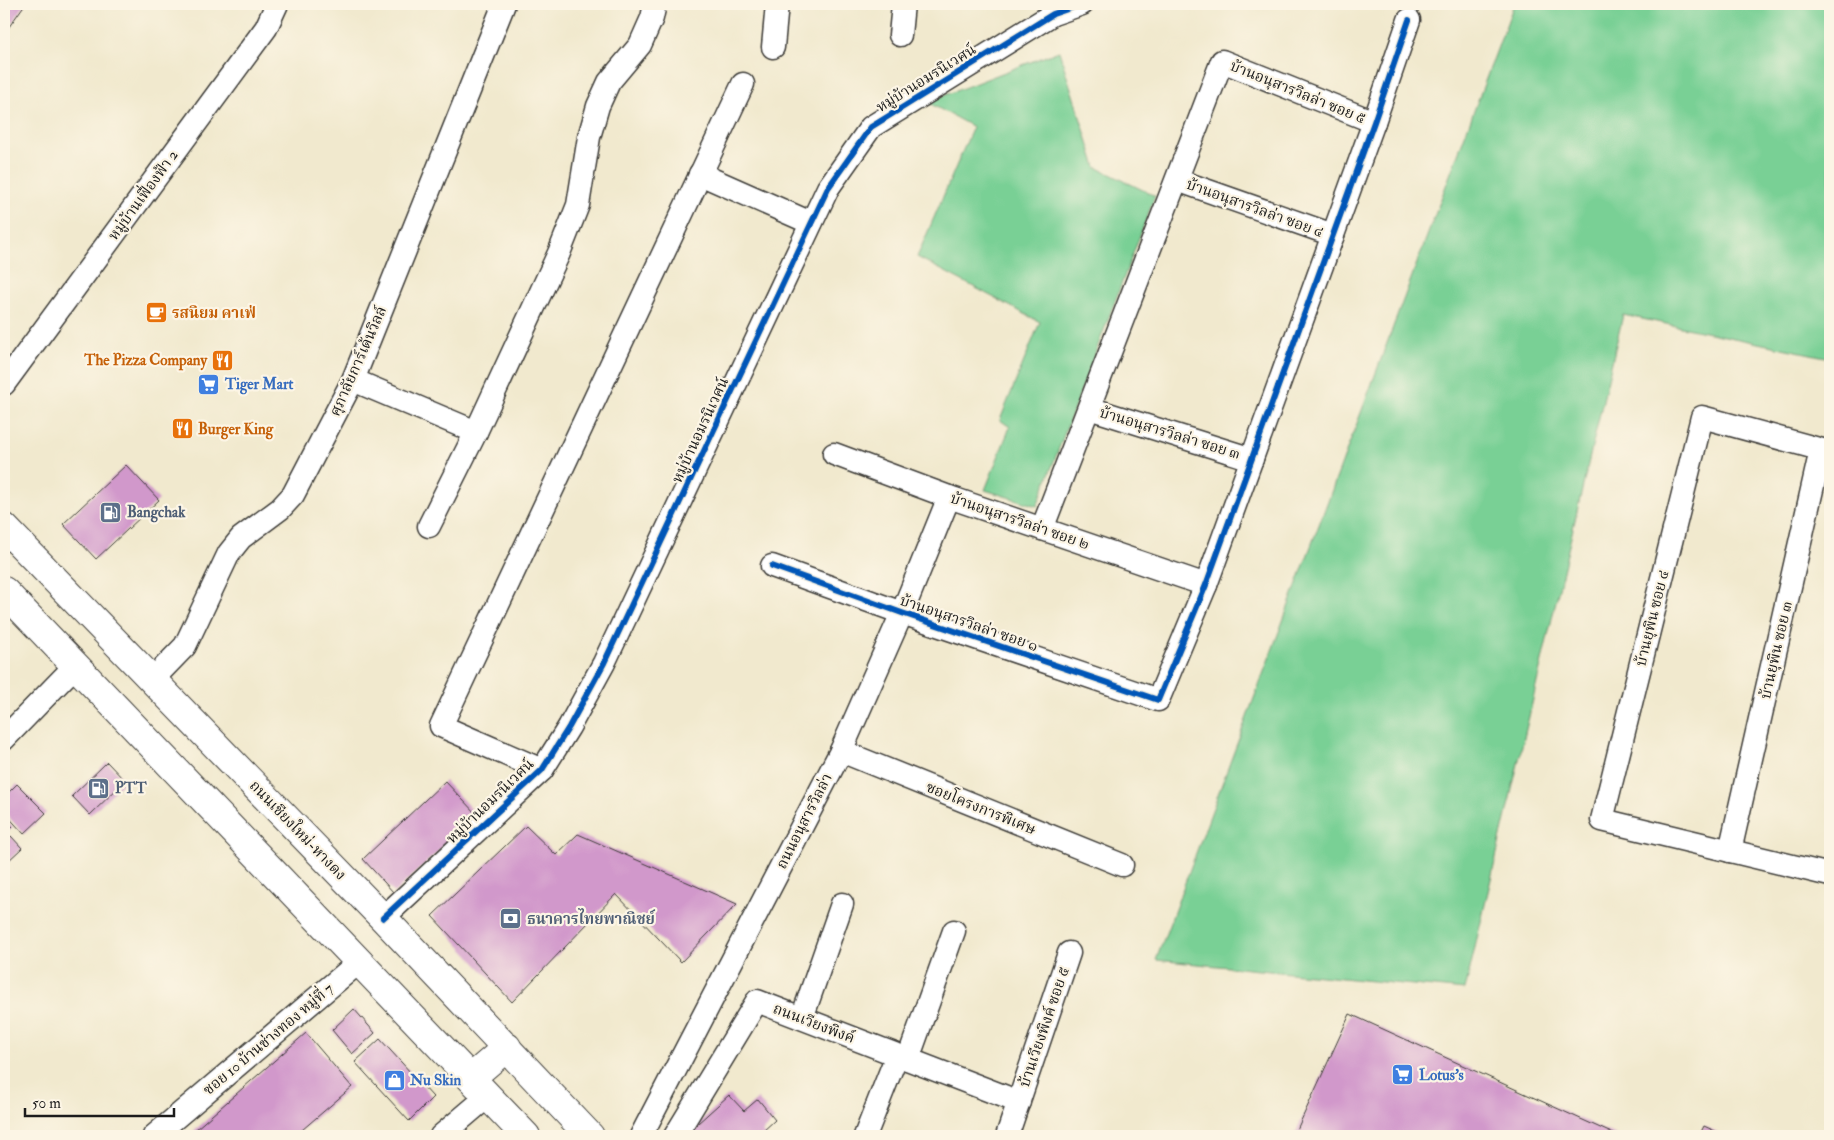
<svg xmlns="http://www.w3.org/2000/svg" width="1834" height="1140" font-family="'IM FELL Double Pica','Noto Serif Thai',serif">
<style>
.green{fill:#79d095;stroke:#4a7658}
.building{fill:#d198cb}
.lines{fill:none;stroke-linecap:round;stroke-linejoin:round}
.minor-casing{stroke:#3c3b37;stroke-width:25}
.primary-casing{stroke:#3c3b37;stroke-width:30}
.minor{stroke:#fff;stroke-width:22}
.primary{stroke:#fff;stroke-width:28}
.cycleway-casing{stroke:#fcf5e5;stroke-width:9}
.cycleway{stroke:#0057b8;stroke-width:6}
.labels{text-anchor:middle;stroke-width:4.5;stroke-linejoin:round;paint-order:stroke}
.street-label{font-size:15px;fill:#1c1c1c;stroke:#fcf5e5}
.food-label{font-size:15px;font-weight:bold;fill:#c56008;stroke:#fcf5e5;text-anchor:start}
.shop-label{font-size:15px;font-weight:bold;fill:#366cbe;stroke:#fcf5e5;text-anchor:start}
.service-label{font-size:15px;font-weight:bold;fill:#4e5e75;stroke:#fcf5e5;text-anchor:start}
</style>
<rect width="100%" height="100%" fill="#fcf5e5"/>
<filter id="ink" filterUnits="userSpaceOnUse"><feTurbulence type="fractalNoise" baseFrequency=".02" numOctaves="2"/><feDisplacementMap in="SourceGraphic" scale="10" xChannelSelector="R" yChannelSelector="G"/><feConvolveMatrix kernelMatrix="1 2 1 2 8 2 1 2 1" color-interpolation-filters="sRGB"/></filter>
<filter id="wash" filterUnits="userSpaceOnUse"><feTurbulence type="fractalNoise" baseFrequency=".0096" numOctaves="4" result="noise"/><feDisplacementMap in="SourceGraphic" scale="20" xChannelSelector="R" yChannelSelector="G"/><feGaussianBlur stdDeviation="1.12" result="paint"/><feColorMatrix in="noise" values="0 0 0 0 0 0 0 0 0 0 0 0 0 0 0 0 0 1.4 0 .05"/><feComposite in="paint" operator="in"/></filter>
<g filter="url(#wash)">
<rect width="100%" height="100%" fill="#f1e9ce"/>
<g class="green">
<polygon points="1514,4 1830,4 1830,358 1623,315 1465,990 1156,960"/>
<polygon points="1059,51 1096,167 1155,196 1037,506 985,490 1010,427 1000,420 1040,322 917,257 973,127 927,102"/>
</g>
<g id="blocks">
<g class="building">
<polygon points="4,4 25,4 4,34"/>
<polygon points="126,465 159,500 96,559 63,524"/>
<polygon points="107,762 125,781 90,815 72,796"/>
<polygon points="445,781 477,815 394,893 363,859"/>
<polygon points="17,784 46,813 24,834 4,812 4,797"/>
<polygon points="4,818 13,827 6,833 4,831"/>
<polygon points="526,826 556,855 578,834 737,904 681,962 616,894 512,1002 432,916"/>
<polygon points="11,836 22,848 7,862 4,858 4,842"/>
<polygon points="354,1009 375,1033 352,1054 332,1030"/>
<polygon points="1350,1014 1618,1136 1294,1136"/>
<polygon points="306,1033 352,1087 295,1136 188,1136"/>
<polygon points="380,1039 433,1097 409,1121 355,1062"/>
<polygon points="729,1095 744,1111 758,1099 775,1120 762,1132 766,1136 688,1136 697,1124"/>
<polygon points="1704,1126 1726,1136 1699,1136"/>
</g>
</g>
</g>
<g filter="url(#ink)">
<use href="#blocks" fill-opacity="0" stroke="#3c3b37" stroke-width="1"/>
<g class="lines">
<defs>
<g id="minor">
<polyline points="900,35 903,4"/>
<polyline points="773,47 777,4"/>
<polyline points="700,174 811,223"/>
<polyline points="1177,180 1333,235"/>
<polyline points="353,380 476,432"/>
<polyline points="4,384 266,28 277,4"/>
<polyline points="1089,408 1252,459"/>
<polyline points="1830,452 1702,417 1602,820 1830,875"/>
<polyline points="834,454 949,497 1206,585"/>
<polyline points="429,526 476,432 559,253 578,205 589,137 598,106 609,82 640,45 652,18 655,4"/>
<polyline points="1042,529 1222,61 1374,122"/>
<polyline points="772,566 902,613 1158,700 1206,585 1374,122 1409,20"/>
<polyline points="152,680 185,646 229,553 241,538 280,509 293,495 353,380 504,4"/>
<polyline points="4,739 75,666"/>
<polyline points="841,751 1122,865"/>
<polyline points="542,770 441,726 743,84"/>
<polyline points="1730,851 1821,450"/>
<polyline points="383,918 542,770 569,727 604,663 828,188 871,127 1053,14 1082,4"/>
<polyline points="802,1018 842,904"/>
<polyline points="908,1059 954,931"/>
<polyline points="154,1136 359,962"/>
<polyline points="441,1136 488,1096"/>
<polyline points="641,1136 841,751 902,613 949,497"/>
<polyline points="675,1136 757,1001 1019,1102"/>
<polyline points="865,1136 897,1055"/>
<polyline points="1007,1136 1069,953"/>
</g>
<g id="primary">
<polyline points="4,527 383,918 590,1136"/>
<polyline points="4,591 526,1136"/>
<polyline points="471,1078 507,1047"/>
</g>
</defs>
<use href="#minor" class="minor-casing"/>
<use href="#primary" class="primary-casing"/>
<use href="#minor" class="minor"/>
<use href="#primary" class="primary"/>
<defs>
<g id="cycleway">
<polyline points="772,566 902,613 1158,700 1206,585 1374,122 1409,20"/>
<polyline points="383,918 542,770 569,727 604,663 828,188 871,127 1053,14 1082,4"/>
</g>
</defs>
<use href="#cycleway" class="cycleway-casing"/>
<use href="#cycleway" class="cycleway"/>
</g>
</g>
<defs>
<symbol id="cafe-square" viewBox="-11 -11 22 22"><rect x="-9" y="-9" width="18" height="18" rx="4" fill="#e8710a" stroke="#fcf5e5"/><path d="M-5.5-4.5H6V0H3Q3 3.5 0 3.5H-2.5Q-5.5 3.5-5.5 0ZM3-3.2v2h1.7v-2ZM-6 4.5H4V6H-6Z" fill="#fff"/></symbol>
<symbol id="restaurant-square" viewBox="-11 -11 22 22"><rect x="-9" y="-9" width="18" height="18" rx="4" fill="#e8710a" stroke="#fcf5e5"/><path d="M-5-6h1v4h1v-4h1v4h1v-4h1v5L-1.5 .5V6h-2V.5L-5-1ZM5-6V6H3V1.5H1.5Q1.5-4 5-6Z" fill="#fff"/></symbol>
<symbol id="supermarket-square" viewBox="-11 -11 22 22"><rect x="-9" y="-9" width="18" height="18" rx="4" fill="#3f7fe0" stroke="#fcf5e5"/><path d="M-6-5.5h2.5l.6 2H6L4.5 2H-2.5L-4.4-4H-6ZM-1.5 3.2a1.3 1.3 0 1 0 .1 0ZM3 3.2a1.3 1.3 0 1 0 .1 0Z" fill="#fff"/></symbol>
<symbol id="fuel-square" viewBox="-11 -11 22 22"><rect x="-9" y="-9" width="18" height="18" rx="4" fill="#5c6f8a" stroke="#fcf5e5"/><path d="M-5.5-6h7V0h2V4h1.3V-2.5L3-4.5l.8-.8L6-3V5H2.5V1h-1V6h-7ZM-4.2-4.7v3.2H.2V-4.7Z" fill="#fff"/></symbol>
<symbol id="bank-square" viewBox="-11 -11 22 22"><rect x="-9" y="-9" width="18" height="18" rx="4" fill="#5c6f8a" stroke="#fcf5e5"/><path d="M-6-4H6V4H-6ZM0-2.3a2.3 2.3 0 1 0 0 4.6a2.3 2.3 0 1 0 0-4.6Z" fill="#fff"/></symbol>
<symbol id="shop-square" viewBox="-11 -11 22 22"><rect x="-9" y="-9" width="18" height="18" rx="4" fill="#3f7fe0" stroke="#fcf5e5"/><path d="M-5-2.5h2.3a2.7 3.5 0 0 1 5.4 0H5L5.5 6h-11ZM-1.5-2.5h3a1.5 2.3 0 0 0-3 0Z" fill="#fff"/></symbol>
</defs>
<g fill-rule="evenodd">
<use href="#cafe-square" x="144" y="300" width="25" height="25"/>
<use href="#restaurant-square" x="210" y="348" width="25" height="25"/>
<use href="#supermarket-square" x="196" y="372" width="25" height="25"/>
<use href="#restaurant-square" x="170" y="416" width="25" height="25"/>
<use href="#fuel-square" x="98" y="500" width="25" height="25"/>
<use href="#fuel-square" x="86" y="776" width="25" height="25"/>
<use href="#bank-square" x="498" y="906" width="25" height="25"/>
<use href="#supermarket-square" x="1390" y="1062" width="25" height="25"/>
<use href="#shop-square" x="382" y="1068" width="25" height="25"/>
</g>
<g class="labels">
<g class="street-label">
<text transform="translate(926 78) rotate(-32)" y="5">หมู่บ้านอมรนิเวศน์</text>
<text transform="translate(1298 92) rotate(22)" y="5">บ้านอนุสารวิลล่า ซอย ๕</text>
<text transform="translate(143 195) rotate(-54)" y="5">หมู่บ้านเฟื่องฟ้า 2</text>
<text transform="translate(1255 208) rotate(20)" y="5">บ้านอนุสารวิลล่า ซอย ๔</text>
<text transform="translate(358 361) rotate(-66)" y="5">ศุภาลัยการ์เด้นวิลล์</text>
<text transform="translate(700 430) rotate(-65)" y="5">หมู่บ้านอมรนิเวศน์</text>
<text transform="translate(1170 433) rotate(17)" y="5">บ้านอนุสารวิลล่า ซอย ๓</text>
<text transform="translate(1020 521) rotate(19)" y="5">บ้านอนุสารวิลล่า ซอย ๒</text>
<text transform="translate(1652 618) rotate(-76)" y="5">บ้านยุพิน ซอย ๔</text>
<text transform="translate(969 623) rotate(19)" y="5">บ้านอนุสารวิลล่า ซอย ๑</text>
<text transform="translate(1776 650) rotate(-77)" y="5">บ้านยุพิน ซอย ๓</text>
<text transform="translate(490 801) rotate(-44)" y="5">หมู่บ้านอมรนิเวศน์</text>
<text transform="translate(981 808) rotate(22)" y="5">ซอยโครงการพิเศษ</text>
<text transform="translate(804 821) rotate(-63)" y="5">ถนนอนุสารวิลล่า</text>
<text transform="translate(298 830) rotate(46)" y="5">ถนนเชียงใหม่-หางดง</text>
<text transform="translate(814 1023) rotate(21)" y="5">ถนนเวียงพิงค์</text>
<text transform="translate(1044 1027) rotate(-71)" y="5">บ้านเวียงพิงค์ ซอย ๕</text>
<text transform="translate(268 1039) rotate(-40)" y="5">ซอย 10 บ้านช่างทอง หมู่ที่ 7</text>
</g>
<g class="food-label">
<text x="172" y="318">รสนิยม คาเฟ่</text>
<text x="207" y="365" text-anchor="end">The Pizza Company</text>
<text x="198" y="434">Burger King</text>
</g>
<g class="shop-label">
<text x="225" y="389">Tiger Mart</text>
<text x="1419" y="1080">Lotus's</text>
<text x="410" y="1085">Nu Skin</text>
</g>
<g class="service-label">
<text x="127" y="517">Bangchak</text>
<text x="115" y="793">PTT</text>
<text x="527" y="924">ธนาคารไทยพาณิชย์</text>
</g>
</g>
<rect width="1834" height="1140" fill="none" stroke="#fcf5e5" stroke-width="20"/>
<path d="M25 1108v8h149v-8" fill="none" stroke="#1c1c1c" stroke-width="2.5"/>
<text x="32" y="1108" font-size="15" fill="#1c1c1c" stroke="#fcf5e5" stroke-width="4" paint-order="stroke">50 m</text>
</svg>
